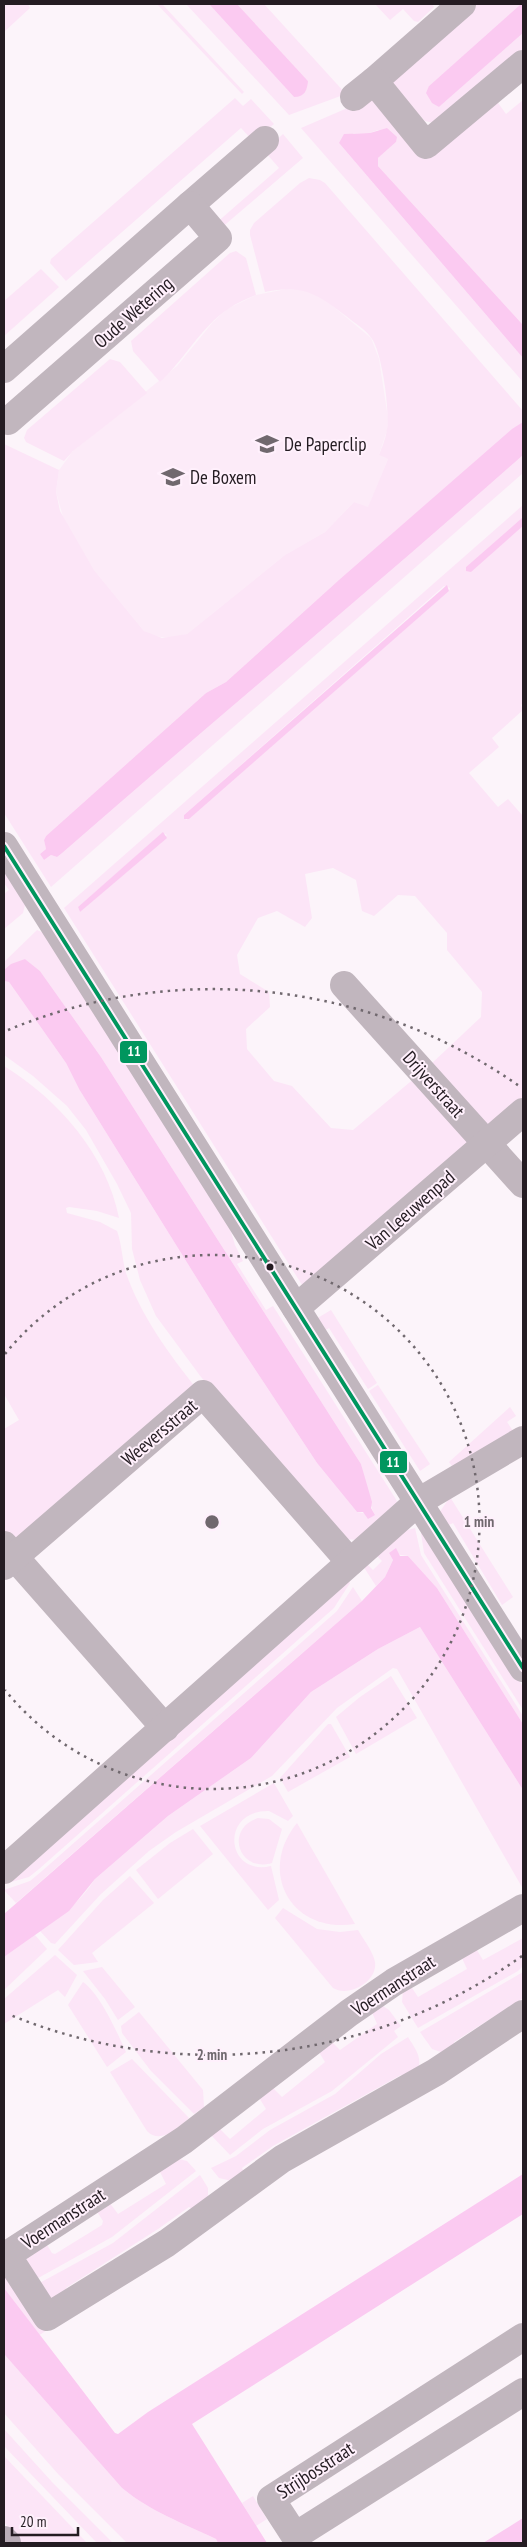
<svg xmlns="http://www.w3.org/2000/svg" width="527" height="2547" font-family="'PT Sans Narrow',sans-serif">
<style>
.built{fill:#fcebf8}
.green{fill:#fce5f7;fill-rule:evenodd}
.water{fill:#fbcaf1}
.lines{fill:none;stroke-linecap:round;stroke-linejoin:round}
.minor{stroke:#c1b6be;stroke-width:28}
.major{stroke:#baadb8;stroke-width:28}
.bus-1-casing{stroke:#fff0fc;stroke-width:8}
.bus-1{stroke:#00965e;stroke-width:4}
.ring{fill:none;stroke:#70686e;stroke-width:2.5;stroke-dasharray:2.5 5}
.bus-dot{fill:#241c22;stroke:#fff0fc;stroke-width:2}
.labels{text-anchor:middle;stroke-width:4;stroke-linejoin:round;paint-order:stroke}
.street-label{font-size:19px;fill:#241c22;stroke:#fff0fc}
.poi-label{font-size:19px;fill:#241c22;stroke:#fff0fc;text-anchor:start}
.centre{fill:#70686e;stroke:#fff0fc;stroke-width:2.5}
.ring-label{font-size:15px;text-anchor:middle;font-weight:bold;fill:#70686e;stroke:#fff0fc;stroke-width:4;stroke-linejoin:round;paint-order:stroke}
.line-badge{stroke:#fff0fc;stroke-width:2}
.badge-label{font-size:14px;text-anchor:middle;font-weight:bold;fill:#fff}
</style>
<rect width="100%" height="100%" fill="#fcf4fa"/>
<polygon class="built" points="291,288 310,292 323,298 371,338 379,359 388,418 387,431 379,455 388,459 368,508 354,502 325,532 285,555 187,634 171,638 152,636 144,631 94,570 64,520 56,492 59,470 73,451 177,366 213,322 227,309 256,295"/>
<g class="green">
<polygon points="4,4 28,4 30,8 4,32"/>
<polygon points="157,4 162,4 244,92 242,94"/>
<polygon points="186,4 209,4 294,97 308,81 237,4 264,4 346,94 289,115"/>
<polygon points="375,4 432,4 434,7 418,22 414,21 403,9 390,20"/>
<polygon points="472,4 521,4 429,86 439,107 523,33 523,55 434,123 425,121 386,79"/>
<polygon points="373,97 428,154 496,100 506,114 523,100 523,325 378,166 378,158 396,142 378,130 370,133 354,133 339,143 523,358 523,382 301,128"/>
<polygon points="235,98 243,106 251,99 274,124 253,141 241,128 66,281 50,263 51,259"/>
<polygon points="283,134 303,158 220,229 215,224 279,168 266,153 271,145"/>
<path d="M 309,178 L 320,180 L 325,183 L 523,411 L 523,422 L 512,430 L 340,579 L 226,682 L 206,693 L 46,836 L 44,840 L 46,849 L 40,854 L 44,860 L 51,855 L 57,857 L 61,854 C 214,720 371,590 523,455 L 523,473 L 51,887 L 4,813 L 4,444 L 59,470 L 56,492 L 60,511 L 94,570 L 144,631 L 162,638 L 187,634 L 285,555 L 325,532 L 354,502 L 368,507 L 388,459 L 379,455 C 382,447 386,438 387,429 C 390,411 382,353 372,339 C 366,329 354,323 346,316 C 317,294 303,284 265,292 L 250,235 L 250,230 L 254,223 L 300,183 Z"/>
<path d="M 236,251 L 246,258 L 256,295 C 246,299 237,303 228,309 C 201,327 184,360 160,382 L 133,351 L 131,341 L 230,253 Z"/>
<polygon points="41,269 59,287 4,336 4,301"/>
<polygon points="110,359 120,362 147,393 73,451 64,461 26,442 24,438 27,430"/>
<path d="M 523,505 L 523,517 L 466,567 L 471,571 L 523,526 L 523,703 L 521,705 L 523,710 L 492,738 L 499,747 L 469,773 L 498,807 L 508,799 L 523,816 L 523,1103 L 489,1133 L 430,1065 L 481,1017 L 482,992 L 447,950 L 447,933 L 415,896 L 398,895 L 374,916 L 362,911 L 356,880 L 333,868 L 305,874 L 312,918 L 305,927 L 277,911 L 258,918 L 237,955 L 240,974 L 269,992 L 270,1007 L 246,1029 L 247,1049 L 274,1081 L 292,1086 L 331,1128 L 353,1130 L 416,1077 L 476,1144 L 304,1288 L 64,908 ZM 444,586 L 450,588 L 449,591 L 186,820 L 184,815 ZM 163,833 L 167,835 L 80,912 L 78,907 Z"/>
<polygon points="4,867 25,905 23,913 4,929 4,894 9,890 4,883"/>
<path d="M 37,930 L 44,933 L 228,1222 L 235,1245 L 243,1261 L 237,1264 L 266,1310 L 273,1306 L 397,1501 L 395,1506 L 357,1540 L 346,1539 L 201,1377 L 156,1316 L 140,1280 L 132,1249 L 131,1213 L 117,1184 L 86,1130 L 67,1106 L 33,1076 L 4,1055 L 4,981 L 9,982 L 66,1063 L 79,1089 L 229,1330 L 317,1463 L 357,1512 L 375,1515 C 369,1505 365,1478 361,1464 L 101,1057 L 40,971 L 25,959 L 4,970 L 4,962 Z"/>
<path d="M 4,1066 C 58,1099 107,1155 119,1218 L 97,1211 L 69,1207 L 66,1208 L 67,1213 L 100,1222 L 117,1231 C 122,1245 122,1259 126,1273 C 141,1316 169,1354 197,1389 L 16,1546 L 4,1532 L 4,1429 L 19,1420 L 4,1394 Z"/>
<polygon points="331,1310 377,1383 368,1389 329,1328 324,1331 316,1319"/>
<polygon points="378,1385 430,1464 420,1471 369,1391"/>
<polygon points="510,1407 516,1416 507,1422 513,1431 454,1469 449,1462"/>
<polygon points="450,1497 513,1597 502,1605 453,1523 447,1526 439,1513"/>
<polygon points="415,1528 421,1555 523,1716 523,1724 437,1588 408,1556 389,1553 393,1560 385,1577 376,1586 363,1566 366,1563 373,1570 382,1561 376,1555 404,1531"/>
<polygon points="424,1531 523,1687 523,1710 424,1553 421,1533"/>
<polygon points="348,1580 350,1583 334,1608 39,1869 29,1877 4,1884 4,1882"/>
<polygon points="353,1587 362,1601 16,1903 4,1890 30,1881 42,1871 337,1611"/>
<path d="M 420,1627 L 523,1790 L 523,1889 L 397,1669 L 393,1668 L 337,1708 L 272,1776 L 176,1832 L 149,1851 L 101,1894 L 55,1944 L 51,1943 L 40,1931 C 61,1917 81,1901 95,1879 L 168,1816 L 251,1758 L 311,1692 L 378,1649 Z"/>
<polygon points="391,1676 417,1718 356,1754 336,1717 360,1697"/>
<polygon points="328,1724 331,1724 350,1757 288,1792 280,1778"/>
<path d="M 274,1783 L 293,1816 L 288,1821 L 269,1811 C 219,1810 226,1877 271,1866 L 279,1900 L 268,1910 L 200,1826 Z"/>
<path d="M 258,1818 L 269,1819 L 282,1829 L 272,1863 C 239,1873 224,1829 258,1818 Z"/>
<path d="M 297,1823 L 355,1924 C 291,1934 257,1872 297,1823 Z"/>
<polygon points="193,1829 213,1854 158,1899 136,1870 170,1843"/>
<polygon points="130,1876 154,1903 92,1953 98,1962 74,1965 58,1950 103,1900"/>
<path d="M 283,1908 L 317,1929 L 340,1932 L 358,1930 C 363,1939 373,1951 375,1962 C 378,1981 349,1998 333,1988 L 275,1918 Z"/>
<polygon points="35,1935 47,1949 4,1990 4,1957"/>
<polygon points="523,1938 523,1966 518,1971 418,2028 402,2002 403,1991 410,1985 418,1997 467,1969 461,1956 475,1947 483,1960"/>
<polygon points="55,1955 77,1975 65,1997 58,1990 4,2024 4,1999"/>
<polygon points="102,1967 135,2007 118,2020 105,1999 83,1971"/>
<polygon points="523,1972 523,1998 454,2042 455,2047 444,2053 432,2049 420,2032"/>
<path d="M 83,1982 C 100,1994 117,2032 126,2052 L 107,2067 L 68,2005 Z"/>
<polygon points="383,2006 389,2010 401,2026 394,2031 398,2037 332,2091 263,2129 230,2155 210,2134 219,2128 230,2139 266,2109 258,2096 271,2086 282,2097 325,2062 317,2049 329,2039 340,2050 377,2024 371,2010"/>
<polygon points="139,2012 203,2090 204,2107 194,2114 151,2071 122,2033 121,2026"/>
<path d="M 408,2037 C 414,2047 421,2055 419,2066 L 404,2079 L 401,2075 L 273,2146 L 242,2168 L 244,2172 L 232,2181 L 219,2178 L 211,2168 L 236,2156 L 270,2130 L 335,2094 L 381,2054 Z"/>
<path d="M 132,2059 L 189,2118 C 178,2128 160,2145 147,2131 L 110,2072 Z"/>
<path d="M 179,2159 L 187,2161 L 196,2171 L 112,2237 L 31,2282 C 24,2257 23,2258 45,2242 L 52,2253 L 55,2254 L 102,2225 L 103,2221 L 96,2210 L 109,2202 L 118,2214 L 166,2184 L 159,2170 Z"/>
<polygon points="200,2175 208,2188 208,2197 194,2210 189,2207 158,2229 66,2288 67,2295 51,2300 34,2286 113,2243"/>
<polygon points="4,2267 64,2319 38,2336 4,2288"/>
<path d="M 4,2354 L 122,2488 C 151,2512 183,2523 216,2539 L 218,2543 L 127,2543 L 59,2475 L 4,2413 Z"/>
<polygon points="4,2429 52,2482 113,2543 97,2543 4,2446"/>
<polygon points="4,2456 87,2543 22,2543 4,2522"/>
<polygon points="253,2496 267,2519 256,2526 242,2503"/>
</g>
<g class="water">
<path d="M 209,4 L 237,4 L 308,81 C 307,90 305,97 294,97 Z"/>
<polygon points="521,4 523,4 523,33 439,107 432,103 426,93 429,86"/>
<polygon points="387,128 397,137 396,142 378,158 378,166 523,325 523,358 339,143 344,134 370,133"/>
<path d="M 523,422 L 523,455 C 371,590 214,720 61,854 L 57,857 L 51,855 L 44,860 L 40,854 L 46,849 L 44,840 L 46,836 L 206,693 L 226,682 L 340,579 L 512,429 Z"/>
<polygon points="523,517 523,526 471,572 466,571 466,567"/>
<polygon points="447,585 449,591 189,819 184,819 184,815"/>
<polygon points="163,832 167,838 80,912 78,907"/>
<polygon points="25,959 40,971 101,1057 361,1464 372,1502 371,1508 375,1515 368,1519 363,1512 357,1512 317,1463 229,1330 79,1089 66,1063 9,982 4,981 4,970 11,964"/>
<polygon points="396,1548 400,1556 408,1556 437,1588 523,1724 523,1790 420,1627 378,1649 311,1692 251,1758 168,1816 95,1879 69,1911 4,1957 4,1914 362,1601 385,1577 393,1560 389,1553"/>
<path d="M 523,2174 L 523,2214 L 192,2424 L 267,2543 L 218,2543 L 216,2539 C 183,2523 151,2512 122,2488 L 4,2354 L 4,2288 L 115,2433 L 118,2434 L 148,2412 Z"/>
<polygon points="523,2518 523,2543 483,2543"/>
</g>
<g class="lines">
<g class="minor">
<polyline points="374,81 462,4"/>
<polyline points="354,97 374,81 426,145 523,64"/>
<polyline points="190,205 265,140"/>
<polyline points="4,369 190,205 218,238 8,421"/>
<polyline points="4,846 523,1668"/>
<polyline points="344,985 523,1184"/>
<polyline points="296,1308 523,1112"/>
<polyline points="4,1545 165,1728"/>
<polyline points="4,1566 203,1394 350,1562"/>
<polyline points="4,1870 418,1502 523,1440"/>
<polyline points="523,1908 394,1982 349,2013 184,2140 7,2255 47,2317 167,2243 282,2159 436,2072 523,2014"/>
<polyline points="523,2337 271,2499 295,2536 523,2392"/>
</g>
<polyline class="major" points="4,2540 7,2543"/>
<defs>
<polyline id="bus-1" points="4,846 523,1668"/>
</defs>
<use href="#bus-1" class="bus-1-casing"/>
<use href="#bus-1" class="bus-1"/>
</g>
<g class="ring">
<path d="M5 1354A267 267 0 1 1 5 1690"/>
<path d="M522 1956A533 533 0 0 1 8 2014M8 1030A533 533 0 0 1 522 1088"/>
</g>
<defs>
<symbol id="school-bare" viewBox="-9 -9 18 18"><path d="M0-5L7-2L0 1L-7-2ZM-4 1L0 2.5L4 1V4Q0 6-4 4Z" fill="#70686e" stroke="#fff0fc" stroke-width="2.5" paint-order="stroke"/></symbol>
</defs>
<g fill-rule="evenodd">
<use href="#school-bare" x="251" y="428" width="32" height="32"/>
<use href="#school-bare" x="157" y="461" width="32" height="32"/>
</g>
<circle class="bus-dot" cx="270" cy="1267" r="4.5"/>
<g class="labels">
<g class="street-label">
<text transform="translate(133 312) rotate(-41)" y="7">Oude Wetering</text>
<text transform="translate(434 1084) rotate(48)" y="7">Drijverstraat</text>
<text transform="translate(410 1210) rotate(-41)" y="7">Van Leeuwenpad</text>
<text transform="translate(159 1432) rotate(-40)" y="7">Weeversstraat</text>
<text transform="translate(393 1985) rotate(-33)" y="7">Voermanstraat</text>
<text transform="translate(63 2218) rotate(-33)" y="7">Voermanstraat</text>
<text transform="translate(315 2470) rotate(-33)" y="7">Strijbosstraat</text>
</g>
<g class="poi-label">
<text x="284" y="451">De Paperclip</text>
<text x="190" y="484">De Boxem</text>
</g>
</g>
<circle cx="212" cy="1522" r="8" class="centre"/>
<g class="ring-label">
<text x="479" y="1527">1 min</text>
<text x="212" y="2060">2 min</text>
</g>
<g class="line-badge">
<rect x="119" y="1040" width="29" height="24" rx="5" fill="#00965e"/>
<rect x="379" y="1450" width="29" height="24" rx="5" fill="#00965e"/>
</g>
<g class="badge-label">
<text x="134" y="1056">11</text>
<text x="393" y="1467">11</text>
</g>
<rect width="527" height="2547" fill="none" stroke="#241c22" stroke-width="10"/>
<path d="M12 2527v8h66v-8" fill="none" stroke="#241c22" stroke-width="2.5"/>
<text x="20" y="2527" font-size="15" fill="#241c22" stroke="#fff0fc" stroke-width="4" paint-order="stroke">20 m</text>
</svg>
